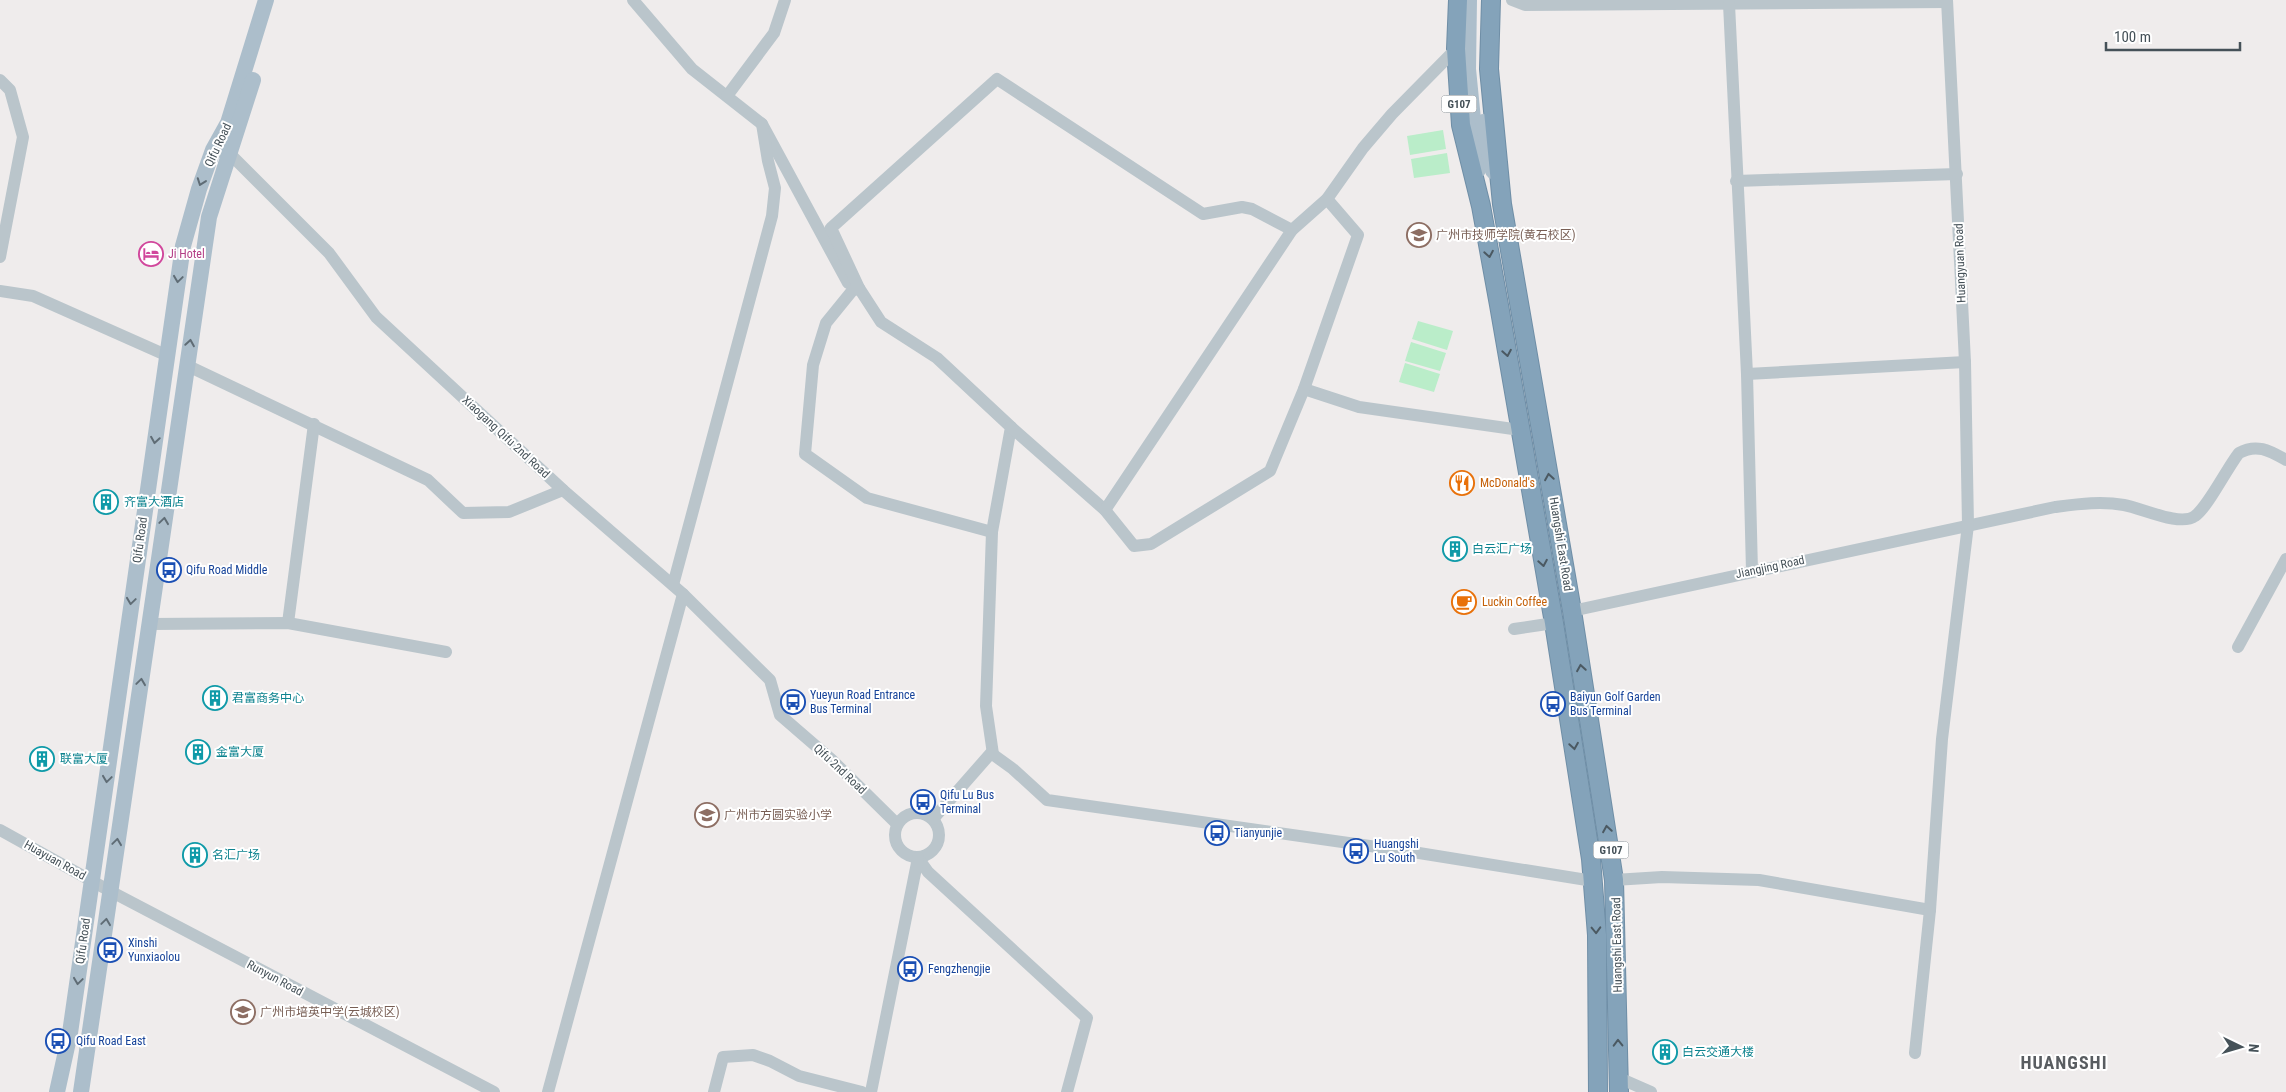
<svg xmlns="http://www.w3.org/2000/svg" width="2286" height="1092" font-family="'Roboto Condensed','Noto Sans SC',sans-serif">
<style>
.green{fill:#baedc9}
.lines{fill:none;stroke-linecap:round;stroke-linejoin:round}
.highway-casing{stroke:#6f8ea6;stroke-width:20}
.minor{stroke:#bac5cb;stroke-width:12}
.major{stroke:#acbecb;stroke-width:16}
.highway{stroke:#84a3ba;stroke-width:18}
.oneway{stroke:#5f6c75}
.oneway2{stroke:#4b5962}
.labels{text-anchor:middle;stroke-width:4;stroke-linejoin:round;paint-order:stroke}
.shield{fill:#fff;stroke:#7d858a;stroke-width:1}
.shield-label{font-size:11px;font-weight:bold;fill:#455158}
.street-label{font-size:12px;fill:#455158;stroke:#fff}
.education-label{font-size:12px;fill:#785e54;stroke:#fff;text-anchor:start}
.hotel-label{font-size:12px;fill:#b23c85;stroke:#fff;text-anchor:start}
.food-label{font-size:12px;fill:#c56008;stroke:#fff;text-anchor:start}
.culture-label{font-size:12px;fill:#0d838f;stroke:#fff;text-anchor:start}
.transit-label{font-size:12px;fill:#164399;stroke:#fff;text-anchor:start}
.district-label{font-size:18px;font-weight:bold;letter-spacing:1px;fill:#595d61;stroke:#fff}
</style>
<rect width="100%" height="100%" fill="#efecec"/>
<g class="green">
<polygon points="1443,130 1446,149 1410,155 1407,136"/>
<polygon points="1447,153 1450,173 1414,178 1411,159"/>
<polygon points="1418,321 1453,331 1447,350 1412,339"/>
<polygon points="1411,342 1446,353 1440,371 1405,361"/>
<polygon points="1405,363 1440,374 1434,392 1399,382"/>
</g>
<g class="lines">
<defs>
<g id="highway">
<polyline points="1458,0 1456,49 1461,125 1481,206 1499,305 1554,623 1591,859 1597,935 1598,1092"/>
<polyline points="1491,0 1489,69 1502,204 1572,611 1614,880 1619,1092"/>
</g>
</defs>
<use href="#highway" class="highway-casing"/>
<g class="minor">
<polyline points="633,0 692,69 762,124 848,283"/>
<polyline points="1512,0 1525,5 1947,2"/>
<polyline points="1729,4 1747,374 1752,571"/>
<polyline points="0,80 10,90 23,137 0,257"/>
<polyline points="727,96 774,33 785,0"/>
<polyline points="221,152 231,155 329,253 376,317 563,490 683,594 770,680 780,715 832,760 897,824"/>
<polyline points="1736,181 1957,174"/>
<polyline points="859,288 881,322 937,358 1011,427 992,532 986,706 993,754"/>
<polyline points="0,291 33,296 168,356"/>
<polyline points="186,365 428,480 463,513 509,512 563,490"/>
<polyline points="1747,374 1965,362"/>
<polyline points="1304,389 1359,407 1520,430"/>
<polyline points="1011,427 1105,510 1134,546 1151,544 1270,471 1304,389 1358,235 1327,199"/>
<polyline points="1105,510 1292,230 1327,199 1363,148 1392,114 1456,49"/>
<polyline points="992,532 867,498 805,454 813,365 826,323 852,291 859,288 831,228 997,79 1203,214 1242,207 1252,209 1292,230"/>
<polyline points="673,585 772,216 775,188 768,161 762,124"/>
<path d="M 1572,611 L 2055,507 C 2079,504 2101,501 2124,505 C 2142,508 2180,527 2195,516 C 2208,507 2227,468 2239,453 C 2257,443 2270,451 2286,460"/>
<polyline points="288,623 314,424"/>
<polyline points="150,624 288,623 446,652"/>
<polyline points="1514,629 1554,623"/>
<polyline points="2238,647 2286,559"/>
<circle cx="917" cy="835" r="22"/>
<polyline points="933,819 991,753 1013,769 1047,800 1419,853 1593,881"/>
<polyline points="0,830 110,891 494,1092"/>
<polyline points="918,858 928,872 1087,1018 1067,1092"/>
<polyline points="1614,880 1662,877 1759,880 1930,910"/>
<polyline points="1915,1053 1930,910 1942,739 1968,525 1965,362 1947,0"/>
<polyline points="1619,1078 1651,1092"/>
<polyline points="548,1092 683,594"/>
<polyline points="714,1092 723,1057 753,1055 770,1061 799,1076 862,1092"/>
<polyline points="871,1092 918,858"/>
</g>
<g class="major">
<polyline points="1469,0 1468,69 1478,170"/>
<polyline points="1483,122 1493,171"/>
<polyline points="57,1092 70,1033 183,246 199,189 213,150 228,123 266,0"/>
<polyline points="81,1092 209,217 253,80"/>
</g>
<use href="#highway" class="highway"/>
</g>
<defs><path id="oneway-chevron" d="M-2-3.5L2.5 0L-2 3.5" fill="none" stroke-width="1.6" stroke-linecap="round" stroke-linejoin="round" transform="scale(1.25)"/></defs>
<g class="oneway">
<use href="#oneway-chevron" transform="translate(201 182) rotate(110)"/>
<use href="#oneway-chevron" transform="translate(178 279) rotate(98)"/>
<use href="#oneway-chevron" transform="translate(190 343) rotate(-81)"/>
<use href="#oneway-chevron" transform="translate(155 440) rotate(99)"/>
<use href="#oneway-chevron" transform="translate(164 521) rotate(-82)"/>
<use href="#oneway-chevron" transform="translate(131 601) rotate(98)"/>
<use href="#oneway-chevron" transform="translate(141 682) rotate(-82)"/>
<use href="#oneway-chevron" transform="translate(107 779) rotate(98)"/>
<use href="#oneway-chevron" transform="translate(117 842) rotate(-82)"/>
<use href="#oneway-chevron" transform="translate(106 922) rotate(-82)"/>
<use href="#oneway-chevron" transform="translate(78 981) rotate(98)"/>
</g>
<g class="oneway2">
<use href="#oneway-chevron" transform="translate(1489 254) rotate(80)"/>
<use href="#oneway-chevron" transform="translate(1507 353) rotate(80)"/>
<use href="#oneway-chevron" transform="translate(1549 477) rotate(-99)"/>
<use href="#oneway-chevron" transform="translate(1543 563) rotate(80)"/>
<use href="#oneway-chevron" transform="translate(1581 668) rotate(-99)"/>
<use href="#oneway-chevron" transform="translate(1574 746) rotate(81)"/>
<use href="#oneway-chevron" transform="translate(1607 829) rotate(-99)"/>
<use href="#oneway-chevron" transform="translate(1596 930) rotate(88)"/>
<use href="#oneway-chevron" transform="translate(1618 1043) rotate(-91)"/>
</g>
<defs>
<symbol id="university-ring" viewBox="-11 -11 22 22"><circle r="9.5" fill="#fff" stroke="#8d6e63" stroke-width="1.5"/><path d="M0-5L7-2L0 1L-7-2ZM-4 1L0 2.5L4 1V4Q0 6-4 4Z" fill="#8d6e63"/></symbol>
<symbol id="hotel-ring" viewBox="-11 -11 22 22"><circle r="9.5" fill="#fff" stroke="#d1479c" stroke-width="1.5"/><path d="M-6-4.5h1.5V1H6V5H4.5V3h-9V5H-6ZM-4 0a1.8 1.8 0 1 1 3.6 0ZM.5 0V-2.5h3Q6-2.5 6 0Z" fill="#d1479c"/></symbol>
<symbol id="restaurant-ring" viewBox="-11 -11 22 22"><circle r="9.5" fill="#fff" stroke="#e8710a" stroke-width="1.5"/><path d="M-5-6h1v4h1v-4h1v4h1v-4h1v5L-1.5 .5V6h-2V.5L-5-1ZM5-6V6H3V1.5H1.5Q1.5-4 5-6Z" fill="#e8710a"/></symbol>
<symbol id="building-ring" viewBox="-11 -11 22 22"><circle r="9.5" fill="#fff" stroke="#0f9aa8" stroke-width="1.5"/><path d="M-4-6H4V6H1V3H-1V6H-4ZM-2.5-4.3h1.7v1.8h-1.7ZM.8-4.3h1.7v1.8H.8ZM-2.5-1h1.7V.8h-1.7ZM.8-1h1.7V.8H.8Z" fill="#0f9aa8"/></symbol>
<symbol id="bus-ring" viewBox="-11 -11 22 22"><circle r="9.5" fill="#fff" stroke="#1a4fb4" stroke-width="1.5"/><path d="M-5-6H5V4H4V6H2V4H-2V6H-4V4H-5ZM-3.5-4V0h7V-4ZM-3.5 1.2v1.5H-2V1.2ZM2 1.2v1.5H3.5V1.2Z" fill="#1a4fb4"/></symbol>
<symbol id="cafe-ring" viewBox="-11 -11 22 22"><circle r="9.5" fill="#fff" stroke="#e8710a" stroke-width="1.5"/><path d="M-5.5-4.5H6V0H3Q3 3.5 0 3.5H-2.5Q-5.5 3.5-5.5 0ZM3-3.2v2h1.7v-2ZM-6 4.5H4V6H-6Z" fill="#e8710a"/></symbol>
<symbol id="school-ring" viewBox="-11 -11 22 22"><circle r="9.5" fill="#fff" stroke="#8d6e63" stroke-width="1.5"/><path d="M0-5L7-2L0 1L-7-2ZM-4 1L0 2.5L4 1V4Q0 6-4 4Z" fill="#8d6e63"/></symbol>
</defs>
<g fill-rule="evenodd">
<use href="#university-ring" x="1405" y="221" width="28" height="28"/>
<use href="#hotel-ring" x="137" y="240" width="28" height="28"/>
<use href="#restaurant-ring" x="1448" y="469" width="28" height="28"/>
<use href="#building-ring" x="92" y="488" width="28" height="28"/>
<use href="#building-ring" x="1441" y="535" width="28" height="28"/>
<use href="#bus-ring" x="155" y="556" width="28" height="28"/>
<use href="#cafe-ring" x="1450" y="588" width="28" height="28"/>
<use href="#building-ring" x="201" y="684" width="28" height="28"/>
<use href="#bus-ring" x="779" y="688" width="28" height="28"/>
<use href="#bus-ring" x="1539" y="690" width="28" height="28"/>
<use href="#building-ring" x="184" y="738" width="28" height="28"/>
<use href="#building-ring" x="28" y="745" width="28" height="28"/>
<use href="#bus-ring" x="909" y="788" width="28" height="28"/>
<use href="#school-ring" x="693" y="801" width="28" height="28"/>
<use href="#bus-ring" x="1203" y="819" width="28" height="28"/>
<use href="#bus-ring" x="1342" y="837" width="28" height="28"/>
<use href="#building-ring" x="181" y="841" width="28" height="28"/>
<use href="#bus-ring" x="96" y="936" width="28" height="28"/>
<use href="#bus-ring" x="896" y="955" width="28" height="28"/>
<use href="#school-ring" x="229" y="998" width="28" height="28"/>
<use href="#bus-ring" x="44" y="1027" width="28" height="28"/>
<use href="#building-ring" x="1651" y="1038" width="28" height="28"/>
</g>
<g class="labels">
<g class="shield">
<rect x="1441.5" y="95.5" width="35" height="17" rx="4"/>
<rect x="1593.5" y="841.5" width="35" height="17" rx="4"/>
</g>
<g class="shield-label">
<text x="1459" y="108">G107</text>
<text x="1611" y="854">G107</text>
</g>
<g class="street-label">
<text transform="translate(218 145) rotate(-65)" y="4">Qifu Road</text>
<text transform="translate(1960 263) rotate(-92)" y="4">Huangyuan Road</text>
<text transform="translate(506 437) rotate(43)" y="4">Xiaogang Qifu 2nd Road</text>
<text transform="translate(140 540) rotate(-82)" y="4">Qifu Road</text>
<text transform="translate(1561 544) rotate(81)" y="4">Huangshi East Road</text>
<text transform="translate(1770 567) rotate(-12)" y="4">Jiangjing Road</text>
<text transform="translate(840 769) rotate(43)" y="4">Qifu 2nd Road</text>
<text transform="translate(55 860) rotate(29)" y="4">Huayuan Road</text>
<text transform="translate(83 941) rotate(-82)" y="4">Qifu Road</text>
<text transform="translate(1617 945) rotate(-91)" y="4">Huangshi East Road</text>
<text transform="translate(275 978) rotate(28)" y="4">Runyun Road</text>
</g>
<g class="education-label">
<text x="1436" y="239">广州市技师学院(黄石校区)</text>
<text x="724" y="819">广州市方圆实验小学</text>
<text x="260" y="1016">广州市培英中学(云城校区)</text>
</g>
<g class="hotel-label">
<text x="168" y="258">Ji Hotel</text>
</g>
<g class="food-label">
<text x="1480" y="487">McDonald's</text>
<text x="1482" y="606">Luckin Coffee</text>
</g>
<g class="culture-label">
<text x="124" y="506">齐富大酒店</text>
<text x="1472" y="553">白云汇广场</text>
<text x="232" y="702">君富商务中心</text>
<text x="216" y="756">金富大厦</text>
<text x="60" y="763">联富大厦</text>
<text x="212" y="859">名汇广场</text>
<text x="1682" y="1056">白云交通大楼</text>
</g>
<g class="transit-label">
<text x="186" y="574">Qifu Road Middle</text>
<text x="810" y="699">Yueyun Road Entrance<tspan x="810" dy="14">Bus Terminal</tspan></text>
<text x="1570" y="701">Baiyun Golf Garden<tspan x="1570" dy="14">Bus Terminal</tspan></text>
<text x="940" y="799">Qifu Lu Bus<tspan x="940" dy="14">Terminal</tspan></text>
<text x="1234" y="837">Tianyunjie</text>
<text x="1374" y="848">Huangshi<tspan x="1374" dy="14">Lu South</tspan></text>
<text x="128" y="947">Xinshi<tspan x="128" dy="14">Yunxiaolou</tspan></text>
<text x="928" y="973">Fengzhengjie</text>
<text x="76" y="1045">Qifu Road East</text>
</g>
<g class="district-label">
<text x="2064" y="1069">HUANGSHI</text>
</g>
</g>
<g transform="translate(2241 1047) rotate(95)" stroke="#ffffff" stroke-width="4" paint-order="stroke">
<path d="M0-4L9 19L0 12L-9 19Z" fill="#455158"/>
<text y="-8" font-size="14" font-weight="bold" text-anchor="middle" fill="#455158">N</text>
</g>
<path d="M2106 42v8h134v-8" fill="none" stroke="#455158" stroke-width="2.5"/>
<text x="2114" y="42" font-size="15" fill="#455158" stroke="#ffffff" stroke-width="4" paint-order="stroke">100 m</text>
</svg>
